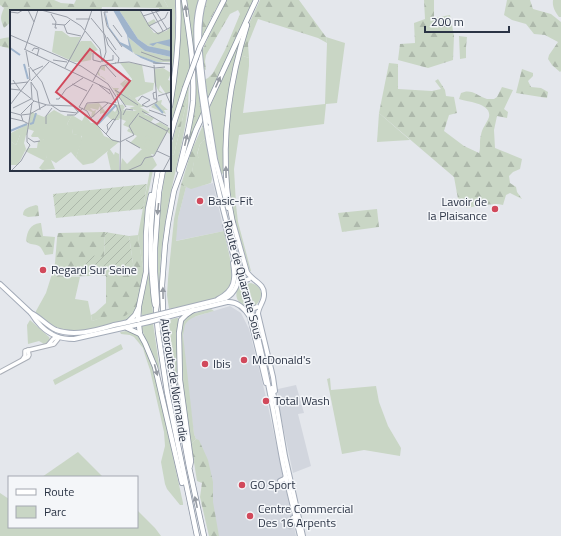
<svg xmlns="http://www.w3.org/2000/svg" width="561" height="536" font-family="'Titillium Web',sans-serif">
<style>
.built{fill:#d2d6de}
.green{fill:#c9d6c5}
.forest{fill:url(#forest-firs)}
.garden{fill:url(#garden-furrows)}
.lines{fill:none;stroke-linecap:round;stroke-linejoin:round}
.secondary-casing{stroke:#a9aeb7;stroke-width:5.5}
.primary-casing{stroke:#a3abb8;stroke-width:6}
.highway-casing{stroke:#8b94a3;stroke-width:6}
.secondary{stroke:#fff;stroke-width:3.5}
.primary{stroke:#fff;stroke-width:4}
.highway{stroke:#fff;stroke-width:4.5}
.primary-bridge-casing{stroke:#a3abb8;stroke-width:6;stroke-linecap:butt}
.highway-bridge-casing{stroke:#8b94a3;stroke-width:6;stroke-linecap:butt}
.primary-bridge{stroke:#fff;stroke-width:4}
.highway-bridge{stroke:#fff;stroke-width:4.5}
.oneway{fill:#959aa2}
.poi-dot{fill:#d1495b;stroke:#f4f6f9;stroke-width:1.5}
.labels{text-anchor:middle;stroke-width:3;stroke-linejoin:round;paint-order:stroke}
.poi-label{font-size:12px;fill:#2b3445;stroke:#f4f6f9;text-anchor:start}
.street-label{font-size:12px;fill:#2b3445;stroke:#f4f6f9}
.inset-river{fill:none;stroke:#9fb4cc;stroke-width:2}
.inset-road{fill:none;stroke:#9a9fa9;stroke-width:1}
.view{fill:#d1495b;fill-opacity:0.15;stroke:#d1495b;stroke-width:2}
.inset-edge{fill:none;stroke:#2b3445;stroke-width:2}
</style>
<defs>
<pattern id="forest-firs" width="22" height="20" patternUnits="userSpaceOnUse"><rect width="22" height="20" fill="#c9d6c5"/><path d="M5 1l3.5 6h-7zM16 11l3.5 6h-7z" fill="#adb8ab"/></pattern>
<pattern id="garden-furrows" width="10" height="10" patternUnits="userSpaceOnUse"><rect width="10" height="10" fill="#c9d6c5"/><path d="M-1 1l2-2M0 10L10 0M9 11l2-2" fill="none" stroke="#adb8ab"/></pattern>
</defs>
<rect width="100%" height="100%" fill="#e4e7ec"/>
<g class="built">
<polygon points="213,183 224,231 175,241 178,218 186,187 191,188"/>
<polygon points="230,306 241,313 249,329 266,397 296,536 209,536 205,461 194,434 184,362 183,330 184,320"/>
<polygon points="296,385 304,413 298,414 311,466 293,473 281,417 277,390 278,389"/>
</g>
<g class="green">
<polygon points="164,0 175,0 175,45 170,91 170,11 168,11 168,7"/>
<polygon points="180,0 182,0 187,34 190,67 181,91 170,127 170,114 173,97"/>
<path d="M 187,0 L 199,0 C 196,11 195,20 194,31 C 194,39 198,50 194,56 Z"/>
<path d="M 553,0 L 561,0 L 561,17 L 559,17 C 555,12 552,6 553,0 Z"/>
<polygon points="242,35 229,102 223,157 225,165 225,173 221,174 215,145 209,109"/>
<polygon points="326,37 345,43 337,103 326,104 324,124 239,135 234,169 236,205 238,222 251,271 250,271 230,205 229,184 228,134 234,90 240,55 249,58 249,66 243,113 325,104 327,43"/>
<path d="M 189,84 C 188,94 189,104 187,114 C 182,150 171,184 166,219 C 161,244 160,268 159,292 C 156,252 158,210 166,170 L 170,170 L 170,156 L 174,154 L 186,105 L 187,99 L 185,94 Z"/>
<polygon points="379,113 410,140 377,142"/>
<polygon points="206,138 212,179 211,183 191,189 186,187 178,218 176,241 224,231 233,272 232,281 229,288 221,296 215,299 169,309 167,295 168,279 174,219 181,185 186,187 192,172 194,161 198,163 199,158 197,155 200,144"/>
<polygon points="150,170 153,170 147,199 144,275 138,235"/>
<path d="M 148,266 L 153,313 L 143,317 C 138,309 145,291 147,282 C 148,277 148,271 148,266 Z"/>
<path d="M 51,277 L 80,277 L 75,299 L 88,301 L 92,321 L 138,304 C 136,310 134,316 128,319 C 124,321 118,322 113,323 C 96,328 80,334 62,329 C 50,326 45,321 36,314 L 36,311 L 46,293 Z"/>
<path d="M 251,283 C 263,286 264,297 256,305 L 254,305 L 247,284 Z"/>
<path d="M 243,286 L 245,291 L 244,294 L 247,306 C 237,303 234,297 238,287 L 241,287 Z"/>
<path d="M 211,309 L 214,311 C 205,314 189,316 185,325 C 184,328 184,332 183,335 L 194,434 L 196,439 L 191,444 L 183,388 L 181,328 C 183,322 185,318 191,314 Z"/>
<polygon points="176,318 178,318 178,388 171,347 169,320"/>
<polygon points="30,320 49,337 50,340 48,343 44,344 39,341 28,344 27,325"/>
<polygon points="153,323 160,371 146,341 141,326"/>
<path d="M 126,331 C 133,332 138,334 143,340 L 154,370 L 183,503 L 183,505 L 180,505 L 167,489 L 165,484 L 161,462 L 165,446 L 164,432 L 150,370 L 145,355 L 143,348 L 134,337 L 130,335 L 121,334 L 120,332 Z"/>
<polygon points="121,344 123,349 55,385 53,380"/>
<polygon points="330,378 331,390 376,386 379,402 388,426 401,448 400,456 364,450 342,454 327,379"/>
<polygon points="78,452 103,477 42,477"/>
<polygon points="0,493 9,499 9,527 137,527 137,510 155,528 161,536 0,536"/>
</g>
<g class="forest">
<path d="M 0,0 L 54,0 L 61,3 L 74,4 L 76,0 L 164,0 L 168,7 L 168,11 L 159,11 L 159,8 L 102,7 L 101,11 L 11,11 L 11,22 L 4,28 C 0,19 0,17 4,8 L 0,5 Z"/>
<path d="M 207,0 L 221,0 L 213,14 L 201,40 C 201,26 202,13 207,0 Z"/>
<polygon points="227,0 254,0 207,100 204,80 208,78 213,73 225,50 240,14 238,10 230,14 206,55 205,61 206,70 204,69 202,51 218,16"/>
<polygon points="260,0 299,0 326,37 327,43 318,38 258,19 248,44 249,58 240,55 247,28"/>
<polygon points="424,0 434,0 434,18 450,15 454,36 453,60 428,68 398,60 400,44 415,43 414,23 425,19"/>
<polygon points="507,0 530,0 533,9 551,14 561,22 561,71 560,72 552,65 548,59 549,55 558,42 545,35 534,34 526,24 512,20 504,15"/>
<polygon points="459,36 467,37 466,47 466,58 460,59"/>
<polygon points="11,37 11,49 0,46 0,39 4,38"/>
<path d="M 389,63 L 398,64 L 398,89 L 432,91 L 441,89 L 435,81 L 438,79 L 445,90 L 446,96 L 454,97 L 457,113 L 449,115 L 444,131 L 464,146 L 479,153 C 481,147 479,141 481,135 C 482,128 487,123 489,117 C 492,103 467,102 459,99 L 461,93 C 471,88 478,96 487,99 C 487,99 493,99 494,99 L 497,97 L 502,87 L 513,90 L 504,109 L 508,112 L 507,118 L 497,116 L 494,130 L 495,148 L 522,159 L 520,169 L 513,172 L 509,176 L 510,183 L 516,187 L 517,192 L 522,199 L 510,193 L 506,195 L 503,205 L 498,204 L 482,205 L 467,208 L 461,205 L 458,199 L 454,177 L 379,113 Z"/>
<polygon points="196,66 202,112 188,146 187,145 194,115 196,84 194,69"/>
<polygon points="522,69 533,73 533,76 528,81 531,87 541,88 548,92 547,98 516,93"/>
<polygon points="185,94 187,99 186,105 174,154 170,156 170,150"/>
<polygon points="203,125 206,138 200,144 197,154 199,158 199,164 194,162 192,172 195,176 186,187 181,185 191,152"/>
<path d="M 36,205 L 38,206 L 39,216 L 28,217 L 23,215 C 23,208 29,207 36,205 Z"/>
<polygon points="377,209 379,227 342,232 338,213"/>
<path d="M 40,223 L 41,223 L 43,236 L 55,237 L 53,254 L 45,255 C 43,252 42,248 39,246 C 34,243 31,246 26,241 C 27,232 30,224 40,223 Z"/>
<polygon points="105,232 104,257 134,270 129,236 138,235 144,275 138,304 134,309 125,316 110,318 108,316 92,321 91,315 95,313 106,303 106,276 94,275 90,276 51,277 55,263 57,238 58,233"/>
<polygon points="196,439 199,440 208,460 213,482 213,502 219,536 209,536 200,497 202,483 197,481 191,444"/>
</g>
<g class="garden">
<polygon points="147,184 143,209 56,218 53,194"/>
<polygon points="105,232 129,236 134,270 81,266 84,260 90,255 104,257"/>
</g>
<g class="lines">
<defs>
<g id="secondary">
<polyline points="48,345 53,339 57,337"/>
<polyline points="23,359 25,356 25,351 54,344 58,339 57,337"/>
<polyline points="0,372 28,357 29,355 28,350"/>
</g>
<g id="primary">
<path d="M 204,0 C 195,30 201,61 204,91"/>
<path d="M 197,53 C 196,35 195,17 201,0"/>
<polyline points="198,62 201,91"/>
<polyline points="209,122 215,159 228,208"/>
<path d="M 206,126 C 216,195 238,262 256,329 C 267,372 274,416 282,459 C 287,485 294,510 300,536"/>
<path d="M 233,222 L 247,272 C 252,281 265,283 264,295 C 264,302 258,307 258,314 L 273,377 L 275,391"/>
<polyline points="225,224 236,266"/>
<path d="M 0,284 L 31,313 C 40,317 47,326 56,330 C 75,337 97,330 114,325 C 126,323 137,320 148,317"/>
<path d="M 218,299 C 235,291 236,279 233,263"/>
<path d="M 173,311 L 226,298 C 235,293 240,282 238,272"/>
<path d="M 31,313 C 34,318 37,322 41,326 C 51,336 61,339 74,339 L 149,322"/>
<path d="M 174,315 L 227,302 C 237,301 245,309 250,317 L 266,383"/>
<polyline points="272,388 277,409 285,456 303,536"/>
<polyline points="280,481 284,479 286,477"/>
<path d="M 290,526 C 293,524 294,522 293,518"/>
</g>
<g id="highway">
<polyline points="206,35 224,0"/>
<path d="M 170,106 C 176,71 180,36 178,0"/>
<polyline points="170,138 174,123 185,88"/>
<polyline points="163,170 159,192 155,248 155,272 157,303 156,310 158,332 167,392 197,536"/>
<path d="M 179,170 C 184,147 191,124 193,101 C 195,67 189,33 184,0"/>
<path d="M 233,224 C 231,212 228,200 227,188 C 222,134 231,76 247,25"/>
<path d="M 155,305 C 153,296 153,286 152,277 C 149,241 151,205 158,170"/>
<polyline points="138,320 139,306 146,272 146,235 148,209 151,195"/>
<polyline points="128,322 135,315 138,309"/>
<polyline points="139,325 140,334 145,343 155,367 182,483"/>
<polyline points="127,328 140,334"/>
<polyline points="190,466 191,461 180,380 179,333 181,320 186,315 193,310"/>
<polyline points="204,536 189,467 164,332 162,285 165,245 168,223 174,191 196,130 256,0"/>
</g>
</defs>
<use href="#secondary" class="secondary-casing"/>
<use href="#primary" class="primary-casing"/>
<use href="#highway" class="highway-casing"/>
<use href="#secondary" class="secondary"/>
<use href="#primary" class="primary"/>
<use href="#highway" class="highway"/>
<defs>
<g id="primary-bridge">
<polyline points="201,91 206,126"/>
<polyline points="204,91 209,122"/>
<polyline points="241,282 249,279"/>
<polyline points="247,310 252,309 257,307"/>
<polyline points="148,317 173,311"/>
<polyline points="149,322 174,315"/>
</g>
<polyline id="highway-bridge" points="185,88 200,47 206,35"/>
</defs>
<use href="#primary-bridge" class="primary-bridge-casing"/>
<use href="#highway-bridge" class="highway-bridge-casing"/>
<use href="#primary-bridge" class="primary-bridge"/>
<use href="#highway-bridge" class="highway-bridge"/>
</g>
<defs><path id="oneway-solid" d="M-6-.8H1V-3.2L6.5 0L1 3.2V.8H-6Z"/></defs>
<g class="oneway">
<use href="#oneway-solid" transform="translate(186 11) rotate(-98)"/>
<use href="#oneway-solid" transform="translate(218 82) rotate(-66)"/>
<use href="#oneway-solid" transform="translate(186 140) rotate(-77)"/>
<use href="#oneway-solid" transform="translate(226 172) rotate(-91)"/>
<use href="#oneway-solid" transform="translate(158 209) rotate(96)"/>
<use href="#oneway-solid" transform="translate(163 293) rotate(-91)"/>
<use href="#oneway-solid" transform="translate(156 370) rotate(75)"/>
<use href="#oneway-solid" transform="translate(196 502) rotate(-102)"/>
</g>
<g class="poi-dot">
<circle cx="200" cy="201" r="4"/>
<circle cx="495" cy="209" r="4"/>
<circle cx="43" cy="270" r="4"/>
<circle cx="244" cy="360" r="4"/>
<circle cx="205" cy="364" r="4"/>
<circle cx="266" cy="401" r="4"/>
<circle cx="242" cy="485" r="4"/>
<circle cx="250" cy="516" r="4"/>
</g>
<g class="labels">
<g class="poi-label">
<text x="208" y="205">Basic-Fit</text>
<text x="487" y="206" text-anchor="end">Lavoir de<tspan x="487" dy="14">la Plaisance</tspan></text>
<text x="51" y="274">Regard Sur Seine</text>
<text x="252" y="364">McDonald's</text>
<text x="213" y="368">Ibis</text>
<text x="274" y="405">Total Wash</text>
<text x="250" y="489">GO Sport</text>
<text x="258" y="513">Centre Commercial<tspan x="258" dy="14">Des 16 Arpents</tspan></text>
</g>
<g class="street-label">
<text transform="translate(243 280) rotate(75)" y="4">Route de Quarante Sous</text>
<text transform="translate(174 380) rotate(81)" y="4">Autoroute de Normandie</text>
</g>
</g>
<g transform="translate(10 10)">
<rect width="161" height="161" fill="#e4e7ec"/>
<path d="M 109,0 L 130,0 L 137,13 L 144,9 L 146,12 L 139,16 L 144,23 L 156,21 L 161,17 L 161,41 L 138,36 L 128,29 ZM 45,21 L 52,21 L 60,27 L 71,27 L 67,35 L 71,31 L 81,31 L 88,40 L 82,42 L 81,50 L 71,52 L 64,52 L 42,42 ZM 95,55 L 95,61 L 90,59 L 89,62 L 90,66 L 91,66 L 94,68 L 103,78 L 109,78 L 107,81 L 119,85 L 134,97 L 130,97 L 140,103 L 134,104 L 144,108 L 141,112 L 145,114 L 150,112 L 161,119 L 159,128 L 160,124 L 157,122 L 144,145 L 120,133 L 127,126 L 117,121 L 119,118 L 123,122 L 120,118 L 113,115 L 116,111 L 108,108 L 108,104 L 110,106 L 106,103 L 107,96 L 102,94 L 112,95 L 111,93 L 115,97 L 113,100 L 127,101 L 119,98 L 125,96 L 115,95 L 98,72 L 87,64 L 91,57 ZM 62,105 L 72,111 L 75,105 L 81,113 L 87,113 L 94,126 L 109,132 L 83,153 L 73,155 L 66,148 L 72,126 L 63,124 L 62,119 L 57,114 ZM 18,114 L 17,125 L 10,125 L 6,135 L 0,131 L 1,123 ZM 34,129 L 37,147 L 35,151 L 15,141 L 18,138 L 27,138 L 28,131 Z" fill="#c9d6c5"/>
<path d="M 134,29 L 140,35 L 147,33 L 161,36 L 161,41 L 149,40 L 134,33 ZM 116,52 L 132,55 L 135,72 L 144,73 L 143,80 L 125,88 L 129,94 L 119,85 L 115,86 L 110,82 L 114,78 L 110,74 L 120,66 L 114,73 L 118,70 L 122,70 L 122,69 L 110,53 ZM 153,58 L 161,63 L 158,70 L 161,71 L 161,82 L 156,84 L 150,75 L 149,80 L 154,84 L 149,82 L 144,72 L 144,59 ZM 89,93 L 97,104 L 101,99 L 105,102 L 108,98 L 106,103 L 110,106 L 108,105 L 109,110 L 102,110 L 93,103 L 90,104 L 90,96 L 88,100 L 80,98 L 83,101 L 86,100 L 84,107 L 81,107 L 82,102 L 74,99 L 77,94 ZM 44,100 L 55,106 L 62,105 L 57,114 L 61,117 L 62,115 L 65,116 L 62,119 L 63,124 L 71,125 L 72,129 L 66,148 L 61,142 L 46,153 L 41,150 L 45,159 L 32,160 L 29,158 L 37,147 L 34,141 L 34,129 L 31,131 L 28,127 L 22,127 L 21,126 L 24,121 L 18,119 L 21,102 L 34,107 ZM 10,125 L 16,125 L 14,133 L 16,139 L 8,155 L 0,155 L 0,131 L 6,135 ZM 136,125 L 149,132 L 153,126 L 149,134 L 137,129 L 134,137 L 143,141 L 147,138 L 144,144 L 141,144 L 147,155 L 141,161 L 110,161 L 112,148 L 117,154 L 132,139 L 140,143 L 130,138 ZM 99,138 L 104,145 L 105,142 L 109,144 L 109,161 L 101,161 L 97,143 Z" fill="#c9d6c5"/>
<path d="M 118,27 L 135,41 L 161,47 L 161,52 L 147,52 L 125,44 L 121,40 ZM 152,90 L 151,94 L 158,100 L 154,100 L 156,104 L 141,97 L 147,91 Z" fill="#c9d6c5"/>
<path d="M 103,0 L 109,0 L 128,29 L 138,36 L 161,41 L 161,47 L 135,41 L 118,27 L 123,43 L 147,52 L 161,54 L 146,54 L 131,48 L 111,35 L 99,19 L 96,11 L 95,0 L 99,17 L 110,32 L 119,36 L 117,25 ZM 161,29 L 161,37 L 147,33 L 143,36 L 139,34 Z" fill="#9fb4cc"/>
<path class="inset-river" d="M 0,38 L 10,45M 14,54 L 18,69M 145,94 L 153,103M 20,114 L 23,113 L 26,103M 88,114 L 106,95M 0,121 L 17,114"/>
<path class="inset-road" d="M 18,0 L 24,12M 31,0 L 57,7 L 71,16 L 90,39 L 92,52M 91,0 L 96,42 L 93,51M 130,0 L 139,16 L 148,24 L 161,17M 141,0 L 153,21M 145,0 L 157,19M 0,2 L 8,3 L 13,0M 98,2 L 94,2 L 97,16 L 112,37M 41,4 L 46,12 L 45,18 L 47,18M 133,6 L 152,0M 81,8 L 95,25 L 98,35 L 109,48 L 108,53M 66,9 L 80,9M 42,14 L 55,15 L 60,10M 54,15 L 57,23 L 71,26M 103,15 L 112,27M 139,16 L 155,8 L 158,2M 75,20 L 82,0M 0,25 L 71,56 L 98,74 L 107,88 L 111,102 L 110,161M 97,27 L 106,40M 14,39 L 100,80M 15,39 L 28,0M 16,41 L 19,57M 22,41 L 24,38 L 29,39 L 27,46M 131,42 L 153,50 L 161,50M 83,43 L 83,50 L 91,52M 43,50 L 57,52M 92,51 L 103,50 L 103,45M 105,53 L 119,52 L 145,58 L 155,57M 143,53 L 161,54M 95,55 L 106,67M 20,57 L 32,72 L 40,94M 19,58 L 20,70M 55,58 L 75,21M 22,61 L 33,56M 3,70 L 10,80M 21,71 L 39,52M 83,71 L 91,56 L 106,53M 21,72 L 27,81 L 30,100M 21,72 L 22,89M 0,74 L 18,72M 62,74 L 77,81M 89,75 L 100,84M 0,79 L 10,80 L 24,91 L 37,95 L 63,96 L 68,102M 99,79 L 106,93M 105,80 L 128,95M 146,82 L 143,83 L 144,89 L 147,89M 107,84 L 116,97M 156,84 L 161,95M 148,86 L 161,82M 46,89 L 49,89 L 56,79 L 73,68M 128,91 L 132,86 L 140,90 L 132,95M 0,95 L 20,69M 41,95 L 50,101 L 67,103M 132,95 L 137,97 L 147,92 L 144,55M 69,97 L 77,101 L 82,110 L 96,124M 69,97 L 83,74M 3,98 L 21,89M 74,99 L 77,93 L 95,92 L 106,95 L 109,103M 139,100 L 156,106M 132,101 L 158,116M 0,102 L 11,105 L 20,104 L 36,95M 11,104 L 24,91M 11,105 L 13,111 L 19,114M 57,105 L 65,105 L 73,98M 113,105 L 116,99 L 123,100M 129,106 L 157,121M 0,108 L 13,111M 81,108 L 98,93M 36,114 L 36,106 L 42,98M 98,120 L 97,115 L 103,109 L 106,110M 96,124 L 102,130 L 110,132 L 124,125 L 119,116 L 129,103M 96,124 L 109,103M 18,128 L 24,132 L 30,131M 116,130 L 130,138M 147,141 L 160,147M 1,161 L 11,151 L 20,135 L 17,132 L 17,124 L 22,93M 117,161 L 131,155 L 135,148 L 144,146 L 159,118M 153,161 L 161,146"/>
<path class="view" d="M 80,39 L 120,71 L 87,114 L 46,82 Z"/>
<rect width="161" height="161" class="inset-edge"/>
</g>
<rect x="8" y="476" width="130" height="52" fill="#f4f6f9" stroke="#a4a8b1"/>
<rect x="16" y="489" width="20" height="6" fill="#ffffff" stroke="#a4a8b1"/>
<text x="44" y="496" font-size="12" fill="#2b3445">Route</text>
<rect x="16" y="506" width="20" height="12" fill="#c9d6c5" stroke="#a4a8b1"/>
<text x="44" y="516" font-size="12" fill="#2b3445">Parc</text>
<path d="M425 26v6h84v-6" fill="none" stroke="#2b3445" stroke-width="2"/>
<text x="431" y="26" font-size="12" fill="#2b3445" stroke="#f4f6f9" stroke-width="3" paint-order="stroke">200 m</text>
</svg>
